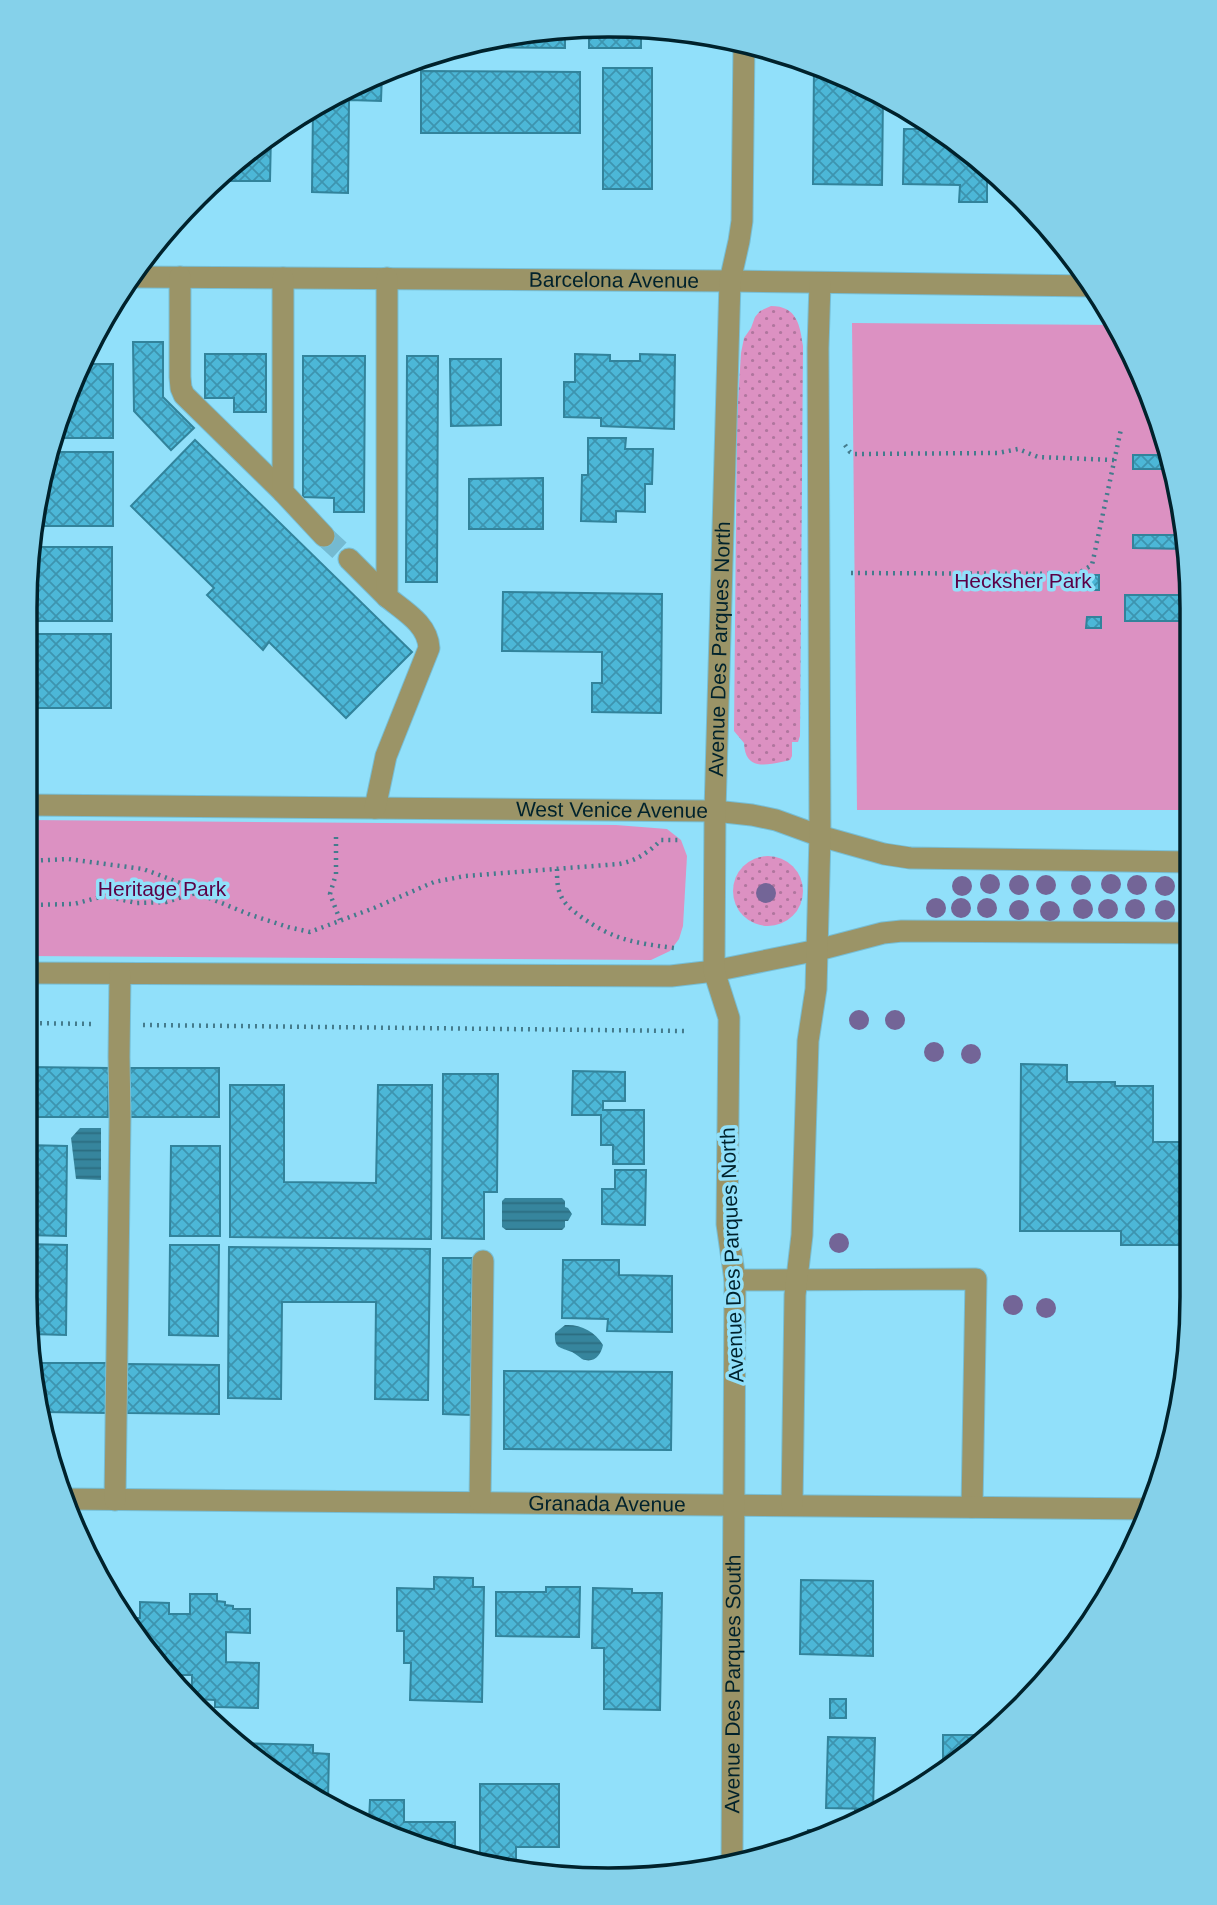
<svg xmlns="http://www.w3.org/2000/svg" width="1217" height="1905" font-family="Helvetica,sans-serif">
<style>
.grass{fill:url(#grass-dots)}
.green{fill:#dc91c2}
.water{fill:url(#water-rules)}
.building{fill:url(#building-cross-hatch);stroke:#32839b;stroke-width:2}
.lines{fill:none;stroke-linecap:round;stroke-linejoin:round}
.minor-tunnel{stroke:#74bad1;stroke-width:21;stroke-dasharray:21 10;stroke-linecap:butt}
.minor-casing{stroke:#77bed5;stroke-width:23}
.path{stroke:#447b8c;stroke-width:4.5;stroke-dasharray:2 5;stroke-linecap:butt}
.minor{stroke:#9b9467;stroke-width:21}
.tree{fill:#736597}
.labels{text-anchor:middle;stroke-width:7;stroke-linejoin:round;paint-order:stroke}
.street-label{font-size:21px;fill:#00222c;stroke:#91e0fa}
.park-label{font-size:21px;fill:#5b0146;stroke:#91e0fa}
.rim{fill:none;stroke:#00222c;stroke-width:3.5}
</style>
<defs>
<pattern id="grass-dots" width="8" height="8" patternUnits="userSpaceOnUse" patternTransform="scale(1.75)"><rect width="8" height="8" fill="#dc91c2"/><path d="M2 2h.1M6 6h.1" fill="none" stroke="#b0769e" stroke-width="1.8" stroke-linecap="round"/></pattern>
<pattern id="water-rules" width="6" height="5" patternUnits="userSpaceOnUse" patternTransform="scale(1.75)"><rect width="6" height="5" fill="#36859d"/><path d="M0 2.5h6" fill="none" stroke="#2b6c80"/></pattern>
<pattern id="building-cross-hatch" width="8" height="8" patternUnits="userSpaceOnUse" patternTransform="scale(1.75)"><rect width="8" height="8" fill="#4cb7d7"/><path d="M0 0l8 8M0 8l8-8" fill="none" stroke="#3d94af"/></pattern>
</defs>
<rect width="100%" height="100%" fill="#91e0fa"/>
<g class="grass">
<path d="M 771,306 C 797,306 800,325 803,346 L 800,736 L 798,742 L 792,742 L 792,756 L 790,760 C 768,765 745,772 744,743 L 734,731 L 737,417 L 741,353 L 744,338 L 751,328 L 755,317 L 760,311 Z"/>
<circle cx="768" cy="891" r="35"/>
</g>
<g class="green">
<polygon points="852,323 1117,325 1132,351 1173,458 1191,571 1190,810 857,810"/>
<polygon points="28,820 616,825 667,829 681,840 687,856 683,926 679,939 670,951 651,960 27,956"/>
</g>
<g class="water">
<polygon points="80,1128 101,1128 101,1180 76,1179 71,1138"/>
<polygon points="505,1198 562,1198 565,1201 565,1207 568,1208 572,1214 568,1221 565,1221 565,1227 562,1230 506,1230 502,1227 502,1201"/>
<path d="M 565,1325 C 580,1324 595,1331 603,1345 C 601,1355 594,1364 582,1359 C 579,1357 576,1354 572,1352 C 560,1347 554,1349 555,1333 Z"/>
</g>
<g class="building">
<polygon points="589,26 641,28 641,48 589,48"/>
<polygon points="565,27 565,48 449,47 457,45"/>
<polygon points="814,65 883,95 882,185 813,184"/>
<rect x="603" y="68" width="49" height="121"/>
<polygon points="421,71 580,72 580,133 421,133"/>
<polygon points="382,73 381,101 349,100 348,193 312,192 313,108 350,85"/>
<polygon points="904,129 938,129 987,165 987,202 959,202 960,185 903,184"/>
<polygon points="271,134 270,181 223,181 223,173 253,145"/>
<polygon points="1006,183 1020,198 1006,198"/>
<polygon points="133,342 163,342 163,397 194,428 171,450 134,411"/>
<polygon points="205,354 266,354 266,412 234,412 234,398 205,398"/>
<polygon points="575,354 610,355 610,361 640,361 640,354 675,355 674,429 601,426 601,418 564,417 564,382 575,382"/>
<polygon points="303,356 365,356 364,512 334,512 334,498 303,497"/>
<polygon points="407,356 438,356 437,582 406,582"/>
<polygon points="450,359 501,359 501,425 451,426"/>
<polygon points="80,364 113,364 113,438 58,438"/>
<polygon points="588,438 626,438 625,449 653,449 652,484 645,484 645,512 616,511 616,522 581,521 582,475 588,475"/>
<polygon points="195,440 412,652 346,718 269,642 263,650 207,595 214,588 131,506"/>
<polygon points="54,452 113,452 113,526 31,526"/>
<polygon points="1133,455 1172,455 1175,469 1133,469"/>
<polygon points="543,478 543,529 469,529 469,479"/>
<polygon points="1133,535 1185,535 1188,549 1133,548"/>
<rect x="29" y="547" width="83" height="74"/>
<rect x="1083" y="575" width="16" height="15"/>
<polygon points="503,592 662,594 661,713 592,712 592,683 602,683 602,652 502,651"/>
<rect x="1125" y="595" width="56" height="26"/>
<polygon points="1087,617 1101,617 1101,628 1086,628"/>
<rect x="29" y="634" width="82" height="74"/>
<polygon points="1021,1064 1067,1065 1067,1082 1115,1082 1115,1086 1153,1086 1153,1142 1181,1142 1181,1131 1189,1131 1188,1245 1121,1245 1121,1231 1020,1231"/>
<polygon points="26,1067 109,1068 108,1117 26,1117"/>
<rect x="130" y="1068" width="89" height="49"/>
<polygon points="573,1071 625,1072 625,1101 603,1101 603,1110 644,1110 644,1164 613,1164 613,1145 601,1145 601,1115 572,1115"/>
<polygon points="443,1074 498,1074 497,1192 484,1192 484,1239 442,1238"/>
<polygon points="230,1085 284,1085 284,1182 376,1183 378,1085 432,1085 431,1239 230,1237"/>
<polygon points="25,1145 67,1146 66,1236 25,1235"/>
<polygon points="171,1146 220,1146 220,1236 170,1236"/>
<polygon points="615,1170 646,1170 645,1225 602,1224 602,1189 615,1189"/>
<polygon points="25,1244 67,1245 66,1335 31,1334 24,1296"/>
<polygon points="170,1245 219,1245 218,1336 169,1335"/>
<polygon points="229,1247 430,1249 428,1400 375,1399 376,1302 282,1302 281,1399 228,1398"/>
<polygon points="443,1258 472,1258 471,1415 443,1414"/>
<polygon points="563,1260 619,1260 619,1275 672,1276 672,1332 607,1331 608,1319 562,1318"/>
<polygon points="35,1363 107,1363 107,1413 44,1412"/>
<polygon points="127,1364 219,1365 219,1414 127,1413"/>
<polygon points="504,1371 672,1372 671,1450 504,1449"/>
<polygon points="434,1577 473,1578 473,1587 484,1587 482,1702 410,1700 411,1663 404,1663 404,1631 397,1631 397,1588 434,1589"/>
<polygon points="801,1580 873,1581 873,1656 800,1654"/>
<polygon points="546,1587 580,1587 579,1637 496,1636 496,1592 546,1592"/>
<polygon points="593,1588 632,1589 632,1593 662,1593 660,1710 604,1709 604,1648 592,1648"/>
<polygon points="190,1594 217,1594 217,1601 225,1602 225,1605 233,1606 233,1609 250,1609 250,1633 226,1632 226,1662 259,1663 258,1708 215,1707 215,1700 196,1699 192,1695 192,1675 173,1675 132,1631 132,1618 140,1618 140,1602 169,1603 169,1614 190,1614"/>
<rect x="830" y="1699" width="16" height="19"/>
<polygon points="943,1735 984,1735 984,1737 943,1774"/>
<polygon points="828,1737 875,1738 873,1809 826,1808"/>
<polygon points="238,1743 313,1745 313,1753 329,1754 328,1800 253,1760"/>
<polygon points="480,1784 559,1784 559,1847 516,1847 516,1865 480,1859"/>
<polygon points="370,1800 404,1800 404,1822 455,1822 455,1855 420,1849 368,1821 369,1821"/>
<polygon points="855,1809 872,1810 855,1817"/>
<polygon points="808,1830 827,1830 807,1839"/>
</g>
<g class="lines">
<polyline class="minor-tunnel" points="324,536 349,559"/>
<defs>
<g id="minor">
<path id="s1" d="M 134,277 L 730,281 L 1092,286"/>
<polyline points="180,277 180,377 181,388 184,395 283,492"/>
<polyline points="283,278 283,492 324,536"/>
<polyline points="349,559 387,597"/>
<path id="s2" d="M 28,805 L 715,811 L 752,815 L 776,820 L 820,836 L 884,854 L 910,858 L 1190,862"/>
<path d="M 375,808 L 386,756 L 429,648 C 428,624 404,611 387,597 L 387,278"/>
<polyline points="27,973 671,976 714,971 818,950 883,933 902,931 1190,933"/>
<polyline points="735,1280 976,1279 972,1507"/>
<path id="s3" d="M 63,1499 L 1151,1509"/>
<polyline points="115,1500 120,1117 119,1057 120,974"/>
<polyline points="480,1502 483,1261"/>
<polyline points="792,1505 795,1295 802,1235 808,1041 816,989 820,836 818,348 820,283"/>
<path id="s4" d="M 732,1864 L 735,1280 L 727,1224 L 729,1018 L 714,971 L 715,811 L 730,281 L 739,241 L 742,221 L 744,43"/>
</g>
</defs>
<use href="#minor" class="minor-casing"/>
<g class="path">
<polyline points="845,445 850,452 855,454 998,453 1018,449 1038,457 1114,460"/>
<polyline points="851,573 1077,574 1092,565 1121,429"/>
<polyline points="336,837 336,874 330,894 340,920"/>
<path d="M 27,861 L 68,859 L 143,869 L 178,882 L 197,893 L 251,915 L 288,927 L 310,932 L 374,908 L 434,882 L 465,876 L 619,864 C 636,861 649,852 661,840 L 681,840"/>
<path d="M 557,869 C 557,878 557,888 561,896 C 565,905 573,911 580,916 C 613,940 635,943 674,948"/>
<polyline points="27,905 74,904 104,896 137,903 166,902 196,893"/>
<polyline points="26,1023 95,1024"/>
<polyline points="143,1025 685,1031"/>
</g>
<use href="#minor" class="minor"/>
</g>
<g class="tree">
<circle cx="990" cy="884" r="10"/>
<circle cx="1111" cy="884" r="10"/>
<circle cx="1019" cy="885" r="10"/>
<circle cx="1046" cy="885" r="10"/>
<circle cx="1081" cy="885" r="10"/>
<circle cx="1137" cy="885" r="10"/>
<circle cx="962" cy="886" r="10"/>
<circle cx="1165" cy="886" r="10"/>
<circle cx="766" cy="893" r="10"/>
<circle cx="936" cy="908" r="10"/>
<circle cx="961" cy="908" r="10"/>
<circle cx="987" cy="908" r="10"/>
<circle cx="1083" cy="909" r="10"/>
<circle cx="1108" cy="909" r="10"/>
<circle cx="1135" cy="909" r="10"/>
<circle cx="1019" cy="910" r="10"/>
<circle cx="1165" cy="910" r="10"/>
<circle cx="1050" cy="911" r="10"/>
<circle cx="859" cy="1020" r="10"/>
<circle cx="895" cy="1020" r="10"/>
<circle cx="934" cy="1052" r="10"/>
<circle cx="971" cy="1054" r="10"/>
<circle cx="839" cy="1243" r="10"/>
<circle cx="1013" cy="1305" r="10"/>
<circle cx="1046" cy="1308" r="10"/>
</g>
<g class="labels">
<g class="street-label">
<text dy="7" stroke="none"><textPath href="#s1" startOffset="480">Barcelona Avenue</textPath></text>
<text dy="7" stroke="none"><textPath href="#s4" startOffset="1218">Avenue Des Parques North</textPath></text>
<text dy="7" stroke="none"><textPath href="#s2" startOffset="584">West Venice Avenue</textPath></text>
<text transform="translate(732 1255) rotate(-92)" y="7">Avenue Des Parques North</text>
<text dy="7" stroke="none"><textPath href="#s3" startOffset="544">Granada Avenue</textPath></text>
<text dy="7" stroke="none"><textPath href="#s4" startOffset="180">Avenue Des Parques South</textPath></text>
</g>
<g class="park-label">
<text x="1023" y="588">Hecksher Park</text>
<text x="162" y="896">Heritage Park</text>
</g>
</g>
<path d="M0 0H1217V1905H0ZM608 37H609A571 571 0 0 1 1180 608V1297A571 571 0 0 1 609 1868H608A571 571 0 0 1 37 1297V608A571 571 0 0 1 608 37Z" fill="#85d1ea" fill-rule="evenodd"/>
<path class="rim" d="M608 37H609A571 571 0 0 1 1180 608V1297A571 571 0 0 1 609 1868H608A571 571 0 0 1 37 1297V608A571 571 0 0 1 608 37Z"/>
</svg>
